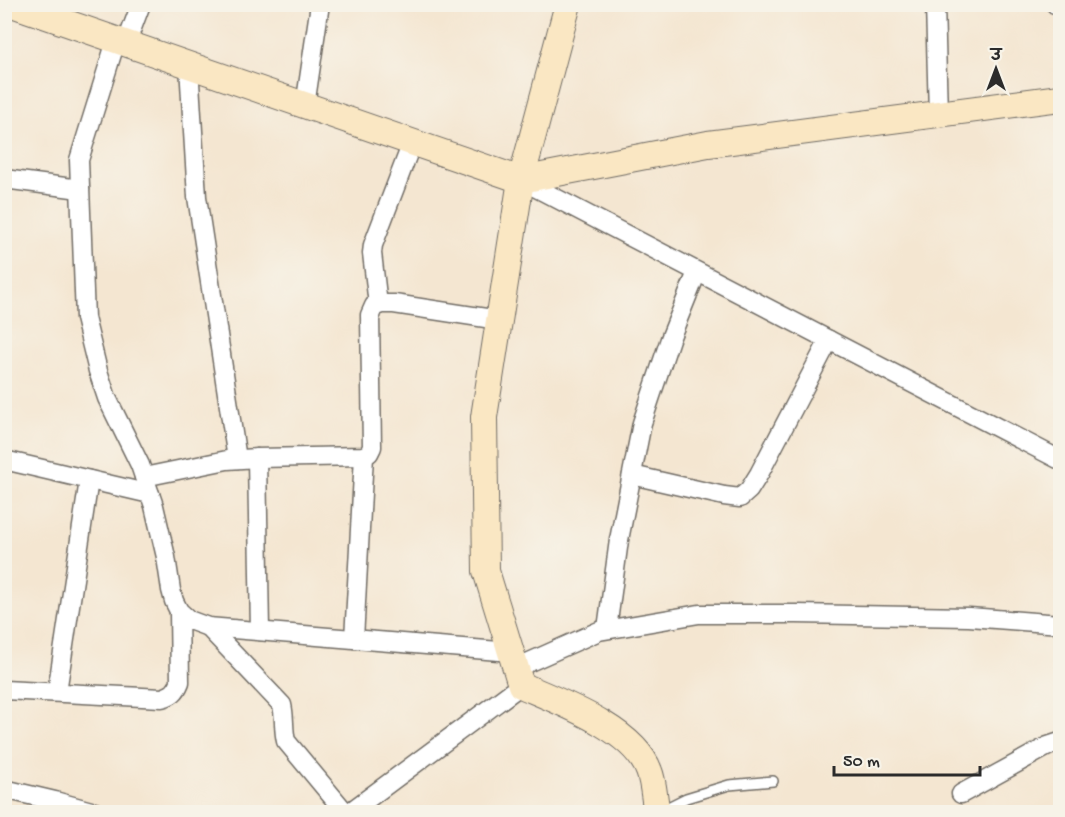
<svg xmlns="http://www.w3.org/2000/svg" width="1065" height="817" font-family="'Gochi Hand','Playpen Sans Deva',sans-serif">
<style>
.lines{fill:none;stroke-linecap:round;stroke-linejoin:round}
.lane-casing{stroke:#716c65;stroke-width:12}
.street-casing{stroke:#716c65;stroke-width:21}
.secondary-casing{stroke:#716c65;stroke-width:28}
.lane{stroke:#fff;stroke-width:9}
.street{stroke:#fff;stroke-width:18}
.secondary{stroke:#fae7c3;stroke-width:26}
</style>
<rect width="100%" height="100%" fill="#f7f3e8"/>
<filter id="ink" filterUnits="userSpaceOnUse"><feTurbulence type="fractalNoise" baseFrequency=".0167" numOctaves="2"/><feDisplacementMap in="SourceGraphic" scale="12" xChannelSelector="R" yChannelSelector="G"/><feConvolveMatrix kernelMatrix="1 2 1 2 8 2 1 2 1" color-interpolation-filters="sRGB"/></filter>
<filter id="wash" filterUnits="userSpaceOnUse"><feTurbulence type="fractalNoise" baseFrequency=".008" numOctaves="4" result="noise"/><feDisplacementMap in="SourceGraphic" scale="24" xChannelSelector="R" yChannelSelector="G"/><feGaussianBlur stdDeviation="1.35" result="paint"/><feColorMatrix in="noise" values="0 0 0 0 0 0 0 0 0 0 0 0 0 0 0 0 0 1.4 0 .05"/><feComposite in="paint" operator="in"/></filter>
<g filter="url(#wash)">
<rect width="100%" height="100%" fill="#f4e6d1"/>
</g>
<g filter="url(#ink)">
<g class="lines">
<defs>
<polyline id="lane" points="660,811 686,798 729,785 773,781"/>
<g id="street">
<polyline points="935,4 938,114"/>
<polyline points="1055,4 1060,5"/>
<polyline points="116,41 79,160 85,318 98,371 107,398 140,465 154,506 166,557 171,590 174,601 179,611 189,620 208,627 511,652"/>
<polyline points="126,44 141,4"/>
<polyline points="189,66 197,197 237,459"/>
<polyline points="305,106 320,4"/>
<polyline points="4,179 80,189"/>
<polyline points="521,180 1060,460"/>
<polyline points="378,305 372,253 373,245 412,143"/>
<polyline points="257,458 260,631"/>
<polyline points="4,460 150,494"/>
<polyline points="632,475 724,496 740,498 749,490 759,474 829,340"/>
<polyline points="144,477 227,460 257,458 364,456 369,453 372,447 370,315 374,306 382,304 394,304 499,320"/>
<path d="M 208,627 L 282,705 C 285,717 283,729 286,741 L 345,812"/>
<polyline points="607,629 619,540 642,423 670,339 697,272"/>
<polyline points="354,639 364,456"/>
<polyline points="516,668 599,631 699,614 796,614 969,617 1060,624"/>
<path d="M 4,690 L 162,698 C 172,695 176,692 180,682 L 179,611"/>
<polyline points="57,692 89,480"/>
<polyline points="4,789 55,801 95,812"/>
<polyline points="961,794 1048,746 1060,742"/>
<polyline points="350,812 521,685"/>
</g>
<g id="secondary">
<polyline points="12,4 521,180 708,144 1060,98"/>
<path d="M 568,4 L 521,180 L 484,417 L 486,571 L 521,685 C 560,702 634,729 649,771 C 654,783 654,800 657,812"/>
</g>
</defs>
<use href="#lane" class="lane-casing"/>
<use href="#street" class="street-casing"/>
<use href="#secondary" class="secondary-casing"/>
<use href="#lane" class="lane"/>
<use href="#street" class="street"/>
<use href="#secondary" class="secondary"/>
</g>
</g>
<rect width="1065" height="817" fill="none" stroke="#f7f3e8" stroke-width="24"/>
<g transform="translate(996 69)" stroke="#f7f3e8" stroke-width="4.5" paint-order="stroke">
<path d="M0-4.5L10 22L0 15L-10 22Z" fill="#2b2b2b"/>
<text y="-9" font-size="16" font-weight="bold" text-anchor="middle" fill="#2b2b2b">उ</text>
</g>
<path d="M834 766v9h146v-9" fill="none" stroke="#2b2b2b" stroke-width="3"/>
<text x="843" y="766" font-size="18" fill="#2b2b2b" stroke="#f7f3e8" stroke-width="4.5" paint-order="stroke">50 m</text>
</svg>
